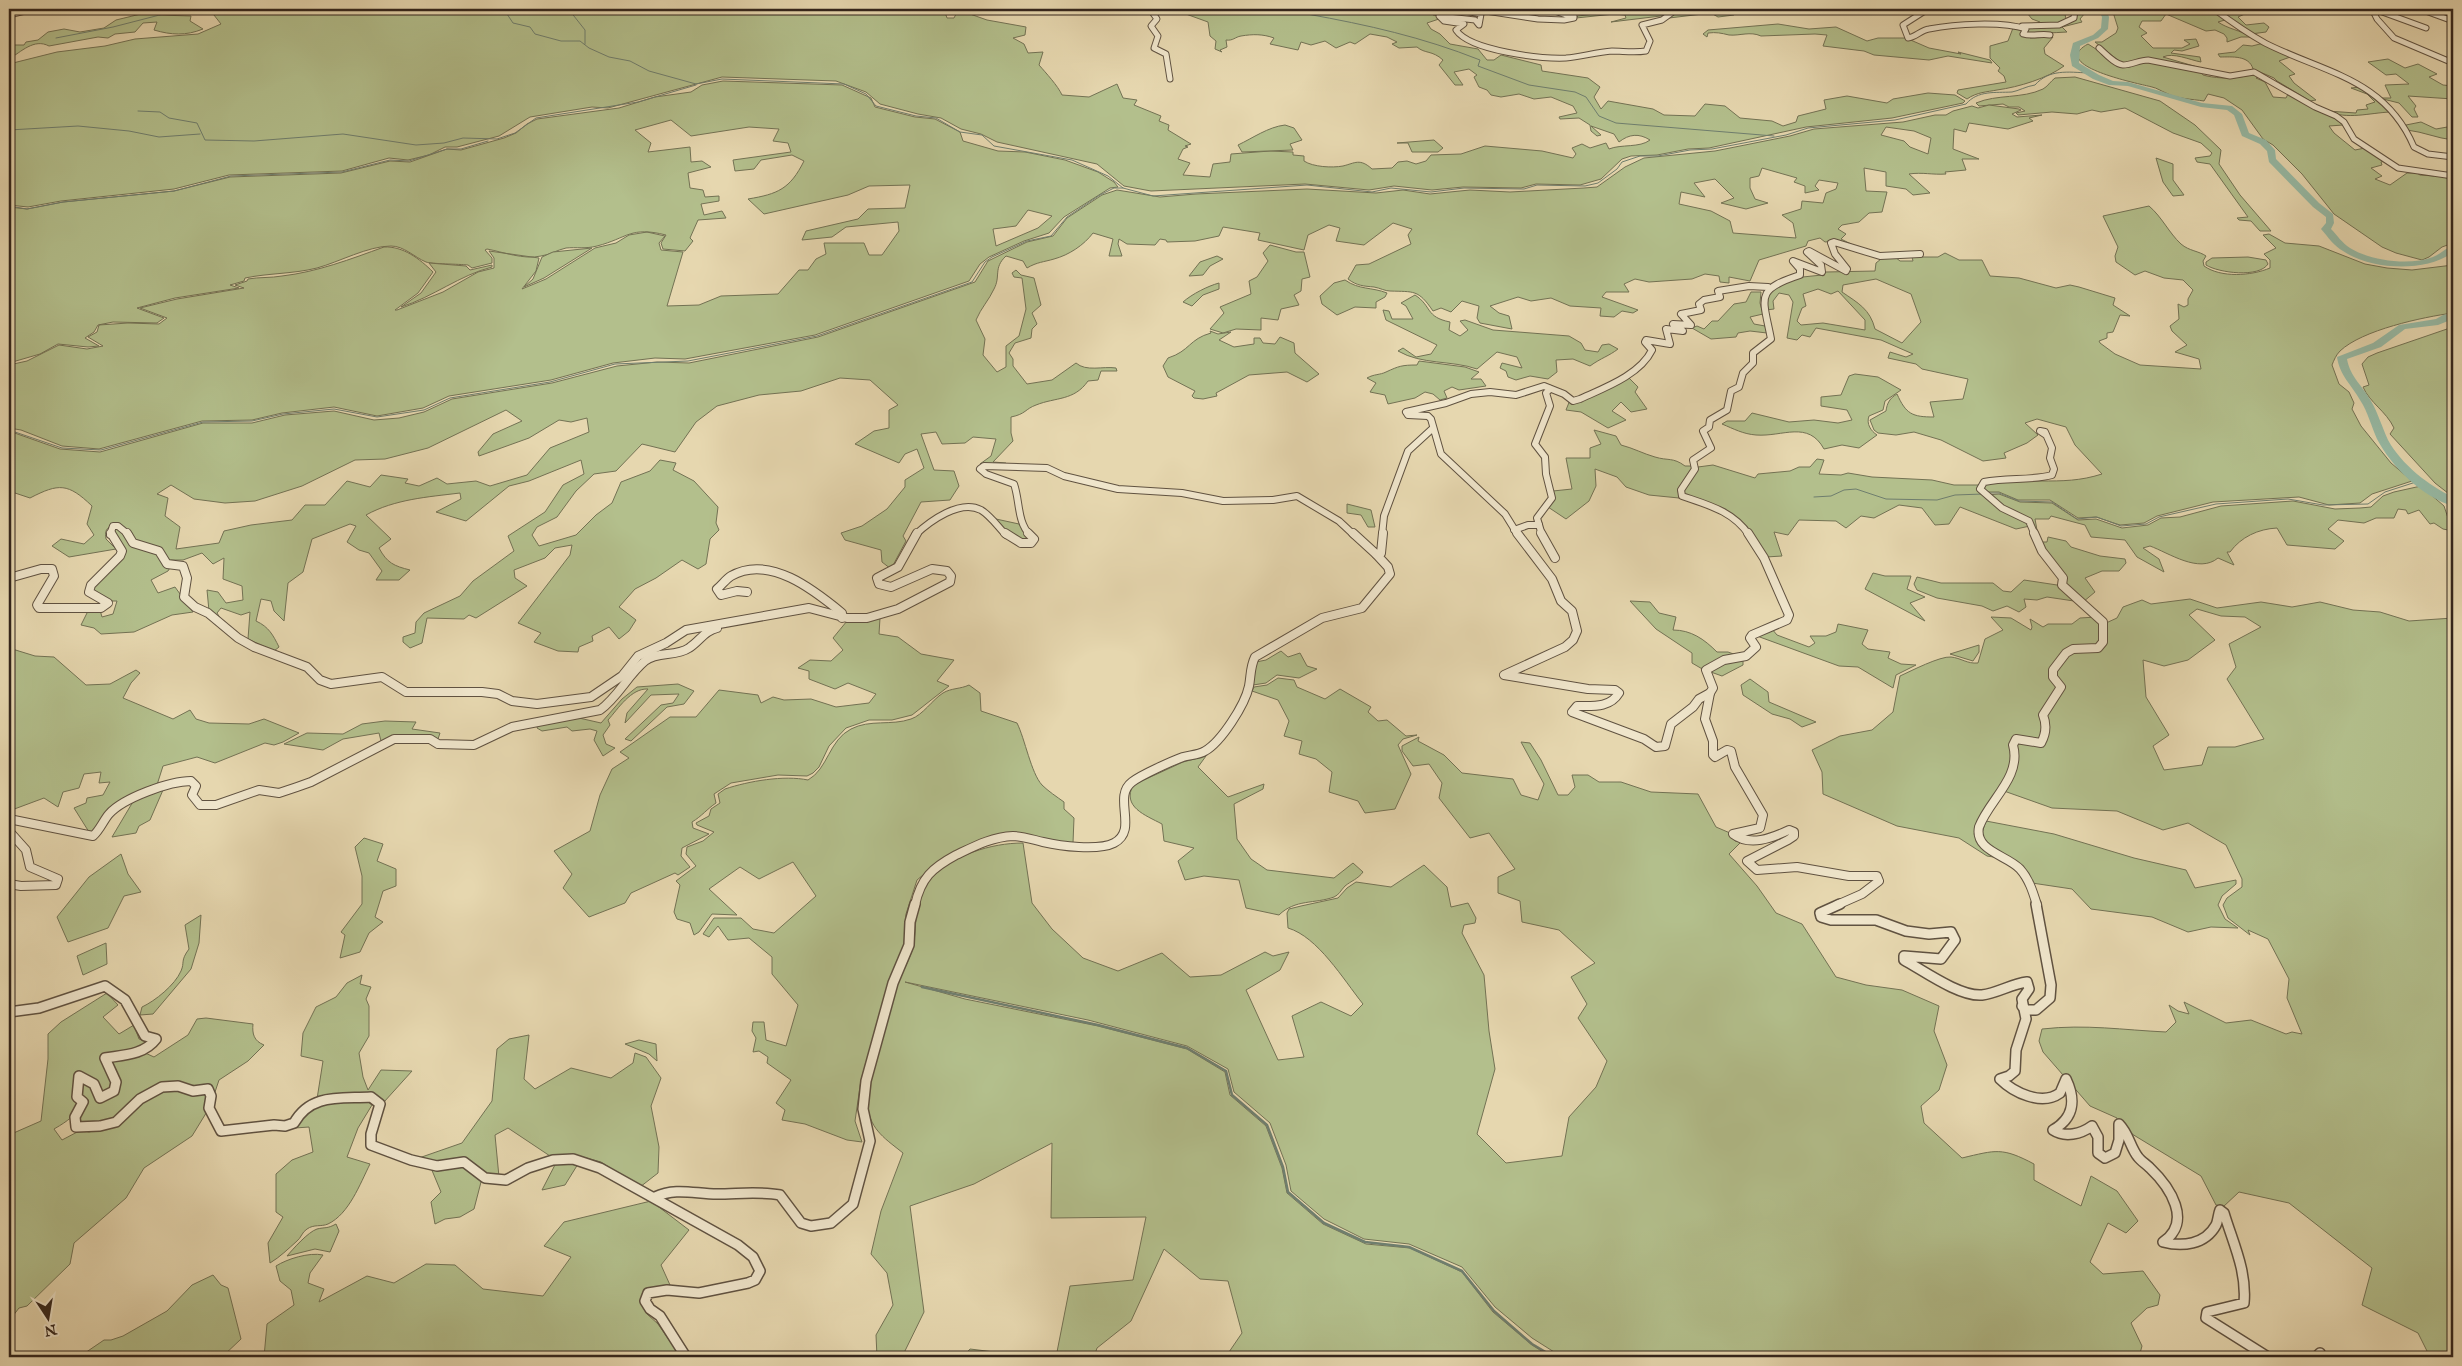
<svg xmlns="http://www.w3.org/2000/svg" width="2462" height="1366" font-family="'IM FELL English',serif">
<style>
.green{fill:#b3bf8c;stroke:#737254;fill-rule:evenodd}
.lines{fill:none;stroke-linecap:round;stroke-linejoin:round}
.stream-far1{stroke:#6f7e6e;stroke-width:1}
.stream{stroke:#6f7e6e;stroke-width:2.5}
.river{fill:#97baa5;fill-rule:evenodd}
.minor-far3-casing{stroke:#605241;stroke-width:7}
.minor-far2-casing{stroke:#605241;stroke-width:8}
.minor-far1-casing{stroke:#605241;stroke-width:10}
.minor-casing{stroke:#605241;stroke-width:12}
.minor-far3{stroke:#efe5cb;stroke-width:5}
.minor-far2{stroke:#efe5cb;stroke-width:6}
.minor-far1{stroke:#efe5cb;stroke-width:8}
.minor{stroke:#efe5cb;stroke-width:9}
</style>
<rect width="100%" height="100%" fill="#e6d7af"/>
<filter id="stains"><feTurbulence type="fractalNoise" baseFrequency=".004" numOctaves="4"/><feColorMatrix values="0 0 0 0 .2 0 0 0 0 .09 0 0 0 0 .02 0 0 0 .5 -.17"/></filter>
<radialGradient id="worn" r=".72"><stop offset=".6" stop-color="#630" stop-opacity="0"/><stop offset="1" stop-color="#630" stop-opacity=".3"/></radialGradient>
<g class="green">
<path d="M 202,9 L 936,9 L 946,15 L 947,18 L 954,18 L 956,14 L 970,14 L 987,20 L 1026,27 L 1025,35 L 1013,38 L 1024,44 L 1028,53 L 1043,52 L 1039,65 C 1046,73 1058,86 1062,95 L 1089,97 L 1117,84 L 1123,98 L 1137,100 L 1134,105 L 1161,116 L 1159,121 L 1169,125 L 1168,130 L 1191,144 L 1185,146 L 1188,147 L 1183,149 L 1178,159 L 1190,163 L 1183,175 L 1210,177 L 1213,164 L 1230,162 L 1231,154 L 1270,151 L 1293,152 L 1293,155 L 1304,156 L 1304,161 C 1313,167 1332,168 1343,166 C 1355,163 1360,158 1372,169 L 1392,168 L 1398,162 L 1407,161 L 1416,164 L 1426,161 L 1431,155 L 1461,154 L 1485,146 L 1542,151 L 1573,158 L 1576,154 L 1572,148 L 1582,144 L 1590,148 L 1606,143 L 1609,149 C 1621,144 1640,148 1650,140 C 1639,133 1629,134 1619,142 L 1614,134 L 1591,126 L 1601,135 L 1597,136 L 1591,131 L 1590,125 L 1579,118 L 1560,119 L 1559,117 L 1577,113 L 1573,106 L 1551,97 L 1534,99 L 1519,94 L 1501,97 L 1491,95 L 1487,90 L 1479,87 L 1474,77 L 1477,75 L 1469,69 L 1454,72 L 1463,85 L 1455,85 L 1439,65 L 1443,60 C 1432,50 1425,54 1417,47 L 1399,48 L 1392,44 L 1397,42 L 1387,37 L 1370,34 L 1355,44 L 1350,42 L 1336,48 L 1325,41 L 1311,45 L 1301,42 L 1298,50 L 1270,44 L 1274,38 C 1263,34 1253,34 1241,36 C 1235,37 1233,41 1226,40 L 1227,47 L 1220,50 L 1222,52 L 1215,49 L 1216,41 L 1210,36 L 1208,22 L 1172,9 L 1190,9 L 1208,12 L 1207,9 L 1451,9 L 1435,12 L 1433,15 L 1438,16 L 1439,19 L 1427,23 L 1431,29 L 1440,34 L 1450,44 L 1478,49 L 1487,60 L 1494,60 L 1501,55 L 1541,65 L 1542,71 L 1588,78 L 1600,87 L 1594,97 L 1601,109 L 1608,101 L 1653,109 L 1664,115 L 1695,116 L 1705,104 L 1725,106 L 1740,118 L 1772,121 L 1783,126 L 1796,122 L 1798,116 L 1826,109 L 1824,100 L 1847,96 L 1887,103 L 1893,99 L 1928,93 L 1955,95 L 1965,101 L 1963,103 L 1892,118 L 1806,127 L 1709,148 L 1688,149 L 1657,155 L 1631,156 L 1622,159 L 1601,179 L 1580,185 L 1536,184 L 1521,188 L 1463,187 L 1432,190 L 1394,186 L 1369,190 L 1305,184 L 1151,191 L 1124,186 L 1097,164 L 997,142 L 981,134 L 961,129 L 941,118 L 918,114 L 880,104 L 866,92 L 836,81 L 722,77 L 608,108 L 592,107 L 530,117 L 499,136 L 457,147 L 445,147 L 429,155 L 408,160 L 389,158 L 342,171 L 229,175 L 174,189 L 61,201 L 28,207 L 9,205 L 9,64 L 57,52 L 105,46 L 135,39 L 198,34 L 221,24 L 210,10 Z"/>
<polygon points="1689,9 1771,9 1777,10 1764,12 1735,12 1734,15 1718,17 1711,13 1669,18 1673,10"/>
<polygon points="2048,9 2064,10 2066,19 2060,23 2033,27 2040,22 2032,19 2027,13"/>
<path d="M 2077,9 L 2084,9 L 2085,13 L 2080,19 L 2082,22 L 2062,27 L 2067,32 C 2052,33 2040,33 2024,34 L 2027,26 L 2045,28 L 2075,18 Z"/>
<path d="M 2112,9 L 2212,9 L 2225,20 L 2218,22 C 2228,29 2240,30 2251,37 L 2241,37 L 2227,42 L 2227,38 L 2224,34 L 2215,30 L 2206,31 L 2166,14 L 2161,21 L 2142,21 L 2139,27 L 2147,33 L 2141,36 L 2153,48 L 2182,48 L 2190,44 L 2184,40 L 2196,39 L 2199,46 L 2182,51 L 2174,50 L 2171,53 L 2200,57 L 2201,62 C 2190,60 2173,52 2163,57 L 2211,71 L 2154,60 L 2123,64 L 2095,42 L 2102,42 L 2116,33 L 2118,28 Z"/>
<polygon points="2221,9 2256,9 2238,17 2246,25 2264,23 2269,27 2266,32 2251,34 2221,13"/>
<polygon points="1662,10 1672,12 1669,15 1611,22 1626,18 1625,15 1614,14 1576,18 1578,16 1611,12 1663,13"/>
<path d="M 153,11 L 161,12 L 159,15 L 191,16 L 190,21 L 203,29 C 186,36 171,35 154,30 L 157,22 L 143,23 L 135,32 L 115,34 L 108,38 L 98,37 L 49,46 C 34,38 21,52 9,59 L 11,51 L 9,45 L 24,45 L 26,42 L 38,40 L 48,32 L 64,29 L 80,32 L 104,28 L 116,20 Z"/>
<path d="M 1778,24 L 1809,29 L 1836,27 L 1867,41 L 1878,38 L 1906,38 L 1929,48 L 1961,54 L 1958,52 L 1990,60 L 1992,63 L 1948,56 L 1929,60 L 1874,55 L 1864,51 L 1823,46 L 1827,35 L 1815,34 L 1761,36 C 1750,31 1740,36 1729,35 C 1721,33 1716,32 1708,33 L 1707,37 L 1703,34 L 1708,30 Z"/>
<path d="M 2022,27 L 2030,38 L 2053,37 L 2044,48 L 2045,54 L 2064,66 C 2048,78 2019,87 1997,90 C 1987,92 1977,92 1967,99 L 1957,93 L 1958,90 L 2006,82 L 2004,76 L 1998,71 L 2000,68 L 1990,58 L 1990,46 L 2008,41 L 2013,28 Z"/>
<path d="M 2264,43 L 2296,55 L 2279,61 L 2295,74 L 2289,76 L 2294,83 L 2316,100 L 2310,101 L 2277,81 L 2274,78 L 2253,69 C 2249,55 2232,57 2220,57 L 2218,54 L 2235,52 L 2243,45 L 2252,46 Z"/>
<path d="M 2088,44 L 2124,67 L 2130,67 L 2141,61 L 2201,72 L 2203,75 C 2213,78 2230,79 2240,77 C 2248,76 2251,74 2260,76 L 2256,78 L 2265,82 L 2273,97 L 2286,98 L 2289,92 L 2330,115 L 2343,125 L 2329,126 L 2334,133 L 2355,150 L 2365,148 L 2385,161 L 2381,162 L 2382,165 L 2371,168 L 2382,176 L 2375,179 L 2390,185 L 2407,173 L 2417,173 L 2420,175 L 2434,176 L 2435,174 L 2453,178 L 2453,243 L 2442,247 L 2429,257 L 2422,260 L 2396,253 L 2382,247 L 2334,214 L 2302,174 L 2273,145 L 2263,139 L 2242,110 L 2224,98 L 2208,94 L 2204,101 C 2192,99 2177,99 2166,93 C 2161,91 2157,88 2152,87 C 2141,84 2047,66 2088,44 Z"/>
<polygon points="2388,59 2405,68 2418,64 2437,74 2429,77 2443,85 2453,86 2453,99 2408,96 2416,106 2414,109 2418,117 2412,117 2399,103 2379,98 2391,98 2385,85 2409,84 2396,74 2386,75 2368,62"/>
<path d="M 2075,77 L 2160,101 L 2195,125 L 2221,150 L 2219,164 L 2240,195 L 2271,231 L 2260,231 L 2251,221 L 2239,220 L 2237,218 L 2248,217 L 2210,164 L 2197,162 L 2195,158 L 2210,156 L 2212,153 L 2201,143 L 2173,133 L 2125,108 L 2101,112 L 2092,110 L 2077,114 L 2052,112 L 2018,115 L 2016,113 L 2025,111 L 2019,107 L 2009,107 L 2003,104 L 1979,106 L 1976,103 C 1997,94 2022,99 2043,89 C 2047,87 2051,81 2055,78 Z"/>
<path d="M 723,81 L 842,85 L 871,98 L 875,107 L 915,117 L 935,119 L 960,132 L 963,141 L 998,151 L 1025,152 L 1065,160 L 1098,172 L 1114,182 L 1118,187 L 1110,188 L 1064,217 L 1049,233 L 1024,241 L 989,257 L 980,264 L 969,281 L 815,335 L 685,359 L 655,358 L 613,363 L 551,380 L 449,396 L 423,408 L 377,416 L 334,407 L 282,413 L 252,420 L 202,421 L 99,449 L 62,446 L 21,430 L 9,428 L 9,365 L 27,361 L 59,345 L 87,349 L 103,346 L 88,337 L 97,332 L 99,325 L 128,323 L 159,324 L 167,318 L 140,308 L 177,299 L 244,288 L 235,285 L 247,281 L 248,279 C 259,277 271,278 282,276 C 317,272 351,259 384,247 C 403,246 420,259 433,272 L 418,293 L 395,310 L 397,310 L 443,292 L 478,272 L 494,268 L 494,258 L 489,251 L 539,258 L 536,271 L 522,289 L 546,279 L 595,248 L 616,243 L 629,235 L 647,232 L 665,236 L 659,243 L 661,250 L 683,252 L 667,306 L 699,305 L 721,296 L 778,294 L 799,270 L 808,270 L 816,259 L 826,254 L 824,243 L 864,243 L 869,255 L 882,255 L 899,231 L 898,222 L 846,227 L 832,237 L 802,240 L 806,231 L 858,219 L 868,209 L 905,208 L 910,185 L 869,186 L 848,195 L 764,214 L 748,199 C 778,194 790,189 804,161 L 792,155 L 761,160 L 754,169 L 735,171 L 733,160 L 791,152 L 788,143 L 773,141 L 779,129 L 749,127 L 691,136 L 671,120 L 635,130 L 651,143 L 648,152 L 690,147 L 691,162 L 702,161 L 711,167 L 688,173 L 690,188 L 703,190 L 705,197 L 719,196 L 719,201 L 701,204 L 704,215 L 722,211 L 726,218 L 698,220 L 690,238 L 693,241 L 685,251 L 663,249 L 661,243 L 666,235 C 630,226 628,238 597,246 C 586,249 576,247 566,248 C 557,250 549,255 541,256 C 524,260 503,252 487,249 L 485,250 L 492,258 L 492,263 L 472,268 L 468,265 C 459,264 431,264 426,262 C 414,257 404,246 391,246 C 368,246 339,262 317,268 C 293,274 269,273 245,278 L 244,281 L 230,285 L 239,288 L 175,298 L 137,308 L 164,318 L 157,323 L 113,322 L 98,325 L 94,332 L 85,338 L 99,346 L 88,347 L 58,344 L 40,354 L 9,363 L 9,207 L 27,209 L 63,202 L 174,191 L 230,177 L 341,173 L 390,161 L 410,162 L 447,149 L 461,150 L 504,138 L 516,133 L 527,124 L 537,119 L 619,108 L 655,97 L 691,92 L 702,85 ZM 1028,210 L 1052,216 L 1038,228 L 996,246 L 993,229 L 1016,226 Z"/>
<path d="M 2361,87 L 2387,106 L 2390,112 C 2369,113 2347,120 2327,111 L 2356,113 L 2357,110 L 2368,109 L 2366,105 L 2375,102 L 2367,94 L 2351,88 Z"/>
<path d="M 1989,105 L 2019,109 L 2021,110 L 2012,114 L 2017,117 L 2042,115 L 2029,118 L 2033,121 L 2008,129 L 1969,123 L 1966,132 L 1954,129 L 1953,149 L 1979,159 L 1962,159 L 1966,170 L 1945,172 L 1946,174 C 1932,175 1923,172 1909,174 L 1930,193 L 1913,195 L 1906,189 L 1886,186 L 1886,172 L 1864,168 L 1866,191 L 1887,192 L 1882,212 L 1869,213 L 1859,222 L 1842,225 L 1838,229 L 1846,234 L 1841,239 L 1853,245 L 1834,241 L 1825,242 L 1820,238 L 1808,241 L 1806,246 L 1759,260 L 1750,281 L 1729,277 L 1729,283 L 1720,282 L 1719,276 L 1705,274 L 1692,279 L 1649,282 L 1635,279 L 1624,284 L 1629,292 L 1606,292 L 1602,297 L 1638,310 L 1633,313 L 1622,311 L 1614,317 L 1600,316 L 1601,308 L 1570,306 L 1551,298 L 1531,301 L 1518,297 L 1490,306 L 1499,313 L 1509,316 L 1512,329 L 1480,323 L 1477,318 L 1479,306 L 1462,301 L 1451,312 L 1441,308 L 1433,311 C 1418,289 1414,292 1390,291 C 1385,291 1380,288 1374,287 C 1364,286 1357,286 1348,279 L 1356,265 L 1369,264 L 1411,244 L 1408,235 L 1412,229 L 1393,223 L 1364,245 L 1336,241 L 1340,228 L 1329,225 L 1308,235 L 1304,250 L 1258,240 L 1260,233 L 1223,227 L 1219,236 L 1195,241 L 1167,242 L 1166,240 L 1160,239 L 1155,245 L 1127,244 L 1119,239 L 1118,244 L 1122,256 L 1109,256 L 1113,239 L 1093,233 C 1084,245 1069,255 1054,259 C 1044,262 1037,262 1027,268 L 1023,261 L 1006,256 C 993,268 1001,276 994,289 C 989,300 981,308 976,320 L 985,339 L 983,355 L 997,372 L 1006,367 L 1006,346 L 1019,336 L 1026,309 L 1022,278 L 1014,277 L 1012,273 L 1016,270 L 1021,275 L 1034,278 L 1041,305 L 1032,313 L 1037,324 L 1032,329 L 1031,338 L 1015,343 L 1009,353 L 1013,359 L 1013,366 L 1027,384 L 1052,380 L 1076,363 C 1086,372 1103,366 1116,368 L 1117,371 L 1101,371 L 1098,380 L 1088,381 C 1074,401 1056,397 1036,405 C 1025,409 1026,414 1011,417 L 1011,433 L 1013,441 L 993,462 L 1006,463 L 1007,466 L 980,464 L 991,456 L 996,439 L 973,437 L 965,443 L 942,444 L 936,432 L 921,434 L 934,470 L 954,471 L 959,486 L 950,500 L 921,502 L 903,536 L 906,541 L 891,569 L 882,562 L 881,550 L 845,540 L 841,533 L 862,526 L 887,509 L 905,487 L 905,480 L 924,468 L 917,449 L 905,454 L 899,463 L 855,444 L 874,431 L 889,428 L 889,410 L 898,405 L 870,380 L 840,378 L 801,391 L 759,395 L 717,406 L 696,422 L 675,452 L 642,444 L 616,471 L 594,474 L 576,491 L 557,517 L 537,527 L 532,535 L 539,546 L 576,535 L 596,515 L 612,503 L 621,482 L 650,471 L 660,460 L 676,463 L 673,470 L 694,481 L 718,507 L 716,523 L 719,530 L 710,539 L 706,564 L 698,569 L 682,560 L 656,578 L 635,589 L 619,607 L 636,620 L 629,631 L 619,639 L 609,627 L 592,636 L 593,641 L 579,647 L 578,652 L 558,651 L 534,642 L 541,633 L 518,623 L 570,555 L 572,545 L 555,548 L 545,558 L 514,570 L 515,578 L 527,586 L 476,618 L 469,615 L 464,619 L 427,618 L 422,643 L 410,648 L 403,642 L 403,637 L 415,633 L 416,622 L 424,613 L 460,596 L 473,581 L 514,551 L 508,536 L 545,512 L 563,485 L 584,474 L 581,460 L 529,481 L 509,486 L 466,521 L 436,512 L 461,499 L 460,493 C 428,497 395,499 366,515 L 391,539 L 379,548 C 387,563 394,566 410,570 L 399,580 L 376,580 L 382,571 L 369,553 L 359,550 L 347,542 L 356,526 L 350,524 L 312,539 L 303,572 L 288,583 L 284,621 L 274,611 L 271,601 L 261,599 L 256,621 C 269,627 273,635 279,647 L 274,651 L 248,639 L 250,612 L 241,615 L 221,608 L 217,613 L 222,621 L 209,611 L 207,590 L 218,592 L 226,603 L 243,600 L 242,586 L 223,579 L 224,558 L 213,564 L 202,553 L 183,560 L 169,560 C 155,545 149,552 138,544 C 129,537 127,520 111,526 C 105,529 105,533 106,539 L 116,549 L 69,557 L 52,546 L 61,539 L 84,544 L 94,535 L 87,524 L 92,506 C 68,483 59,483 30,498 L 9,491 L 9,431 L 60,449 L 100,452 L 203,423 L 252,423 L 285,415 L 334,411 L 374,420 L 399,418 L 424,412 L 452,399 L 552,383 L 617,366 L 657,362 L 689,363 L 818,337 L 975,282 L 988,261 L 1027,242 L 1053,236 L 1067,218 L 1102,195 L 1117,190 L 1160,197 L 1196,194 L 1307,189 L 1376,193 L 1403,190 L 1430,194 L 1470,190 L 1510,192 L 1584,188 L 1597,187 L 1625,167 L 1644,158 L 1715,151 L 1790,136 L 1814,129 L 1903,122 L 1935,115 L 1946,115 L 1953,111 L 1972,106 L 1978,108 ZM 1886,127 L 1914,131 L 1931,138 L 1928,154 L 1910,147 L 1904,141 L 1881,135 ZM 1762,168 L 1797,178 L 1794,182 L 1805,186 L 1805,193 L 1819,190 L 1815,186 L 1819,180 L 1838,183 L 1836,189 L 1826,193 L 1823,203 L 1802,201 L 1801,209 L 1782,215 L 1793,223 L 1796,238 L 1733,233 L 1730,221 L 1711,211 L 1679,204 L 1681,192 L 1705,197 L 1694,183 L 1715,179 L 1734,198 L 1721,203 L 1746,209 L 1768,203 L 1755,199 L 1750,188 L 1750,178 L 1759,176 ZM 506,410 L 522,421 L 493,434 L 478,452 L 479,456 L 529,438 L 559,420 L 571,422 L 587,418 L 589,432 L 550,448 L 527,475 L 490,486 L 476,481 L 447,484 L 437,478 L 419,486 L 405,483 L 408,479 L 381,475 L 370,487 L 347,481 L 325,505 L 305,505 L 292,520 L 251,525 L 224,531 L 219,543 L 176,549 L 180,527 L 165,516 L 168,498 L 157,494 L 171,485 L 194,499 L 225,503 L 255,501 L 302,486 L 355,460 L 385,459 L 428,448 Z"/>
<path d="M 2421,122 L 2436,129 L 2453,126 L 2453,140 C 2436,138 2424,132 2407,130 L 2406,125 Z"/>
<path d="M 1285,125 L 1294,128 L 1302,140 L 1290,144 L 1293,150 L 1242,152 L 1238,145 C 1253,138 1268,127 1285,125 Z"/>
<polygon points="1434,140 1443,148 1438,152 1412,152 1408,143 1397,143"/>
<polygon points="2156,158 2173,164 2173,180 2184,195 2173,196 2163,182"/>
<path d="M 2149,206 C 2162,217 2169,233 2181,244 C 2189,251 2199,251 2206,256 L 2203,261 L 2204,266 C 2221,278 2251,276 2270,268 L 2270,260 L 2264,254 L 2276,248 L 2263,235 L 2269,234 L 2285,243 L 2319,246 L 2365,264 L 2387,268 L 2412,270 L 2453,265 L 2453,313 C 2423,317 2362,330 2340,351 C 2336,355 2334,360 2332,365 L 2339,384 L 2349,392 L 2354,403 L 2352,409 L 2361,426 L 2391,463 L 2412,481 L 2372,494 L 2360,503 L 2329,505 L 2299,497 L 2213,502 L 2157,516 L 2144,523 L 2120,525 L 2096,517 L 2078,518 L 2050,500 L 2018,500 L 1999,492 L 1985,492 L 1983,489 L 1985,483 C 2004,482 2022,481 2040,481 C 2063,481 2080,481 2102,474 L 2075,445 L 2066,427 L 2037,419 L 2025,423 L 2038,435 L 2027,443 L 2004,453 L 2006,458 L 1983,461 L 1941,440 L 1914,432 L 1896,435 L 1878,433 L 1874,430 L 1870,420 L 1886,411 C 1887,403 1890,398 1897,394 C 1906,414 1912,417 1934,417 L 1930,402 L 1963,399 L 1968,379 L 1922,369 L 1916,364 L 1888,358 L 1890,352 L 1906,357 L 1913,354 L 1881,340 L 1816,328 L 1810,337 L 1802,335 L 1797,340 L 1787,338 L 1793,302 L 1789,295 L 1779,293 L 1773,301 L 1774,309 L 1766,310 L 1769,288 L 1793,278 L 1822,275 L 1826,272 L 1875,271 L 1876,263 L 1881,259 L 1895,257 L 1900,261 L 1913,261 L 1912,257 L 1938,257 L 1945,253 L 1959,260 L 1982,260 L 1990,276 L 2019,278 L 2056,288 L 2070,285 L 2079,287 L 2115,298 L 2113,305 L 2130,316 L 2120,315 L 2113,332 L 2107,333 L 2107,338 L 2099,341 L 2100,343 L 2115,354 L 2140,365 L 2201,369 L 2199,359 L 2175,352 L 2187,345 L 2172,331 L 2170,326 L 2179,319 L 2178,304 L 2184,307 L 2188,305 L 2188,299 L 2193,290 L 2183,280 L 2164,278 L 2145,271 L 2135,275 L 2116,262 L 2115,256 L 2118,247 L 2103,216 ZM 1876,279 L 1911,294 L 1921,322 L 1902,343 L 1875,329 C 1870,309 1858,303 1842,292 L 1843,285 ZM 1818,289 L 1831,294 L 1838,291 L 1865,320 L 1865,330 L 1823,323 L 1801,325 L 1797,321 L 1802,308 L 1806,306 L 1803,294 Z"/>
<polygon points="1270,245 1296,252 1304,252 1310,277 1302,279 1301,291 1294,295 1299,305 1281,309 1278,320 1261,318 1261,330 1236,329 1223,333 1210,329 1224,313 1220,307 1251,294 1249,281 1257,277 1268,261 1263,253"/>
<polygon points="592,248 544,278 524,287 533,279 542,257 553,252"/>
<polygon points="1217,256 1223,259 1210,266 1203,275 1189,276 1200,262"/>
<path d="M 2248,257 L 2266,260 L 2268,264 C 2259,278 2219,273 2206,265 L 2206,262 L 2212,258 Z"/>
<path d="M 429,263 L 466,266 L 470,270 L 492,265 L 492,267 C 460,275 433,297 401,307 L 421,293 L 436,272 Z"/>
<path d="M 1345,280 C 1359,290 1372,287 1387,293 L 1385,297 L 1376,302 L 1376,308 L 1355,307 L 1337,315 L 1322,304 L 1320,296 L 1334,283 Z"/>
<path d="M 1219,283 L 1219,289 L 1203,295 L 1192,306 L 1183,302 C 1192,294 1208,286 1219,283 Z"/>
<polygon points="1751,292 1761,292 1760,303 1763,314 1750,317 1754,324 1765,326 1767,333 1750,331 1738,333 1736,337 1711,339 1692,328 1697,326 1704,329 1712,321 1718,321 1734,304 1746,302"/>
<path d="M 1415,295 C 1432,306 1425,317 1450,322 L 1449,330 L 1460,336 L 1468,330 L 1460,321 L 1465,320 L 1493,330 L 1569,336 L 1581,343 L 1585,350 L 1598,352 L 1602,345 L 1609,344 L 1618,349 C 1609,356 1601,358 1590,366 L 1573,359 L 1556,360 L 1557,372 L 1548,379 L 1530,376 L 1516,380 L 1508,377 L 1506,371 L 1500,368 L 1502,363 L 1522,368 L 1517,357 L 1497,352 L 1477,369 C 1451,360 1422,365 1398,351 L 1403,348 L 1416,357 L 1431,354 L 1437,345 L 1386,320 L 1383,310 L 1389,311 L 1392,319 L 1413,319 L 1406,306 L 1401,303 Z"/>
<path d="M 2453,322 L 2453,497 L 2435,483 L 2390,434 L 2394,428 C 2386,411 2370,403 2363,387 L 2369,385 L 2362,364 L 2368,357 L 2377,353 L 2447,329 Z"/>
<path d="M 1210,331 L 1218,334 L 1231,332 L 1219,340 L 1234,347 L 1254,344 L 1254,338 L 1260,338 L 1263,343 L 1275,344 L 1280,337 L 1294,343 L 1295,353 L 1319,374 L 1307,382 L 1287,372 L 1249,375 L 1216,393 L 1217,396 L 1203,399 L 1194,398 L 1192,396 L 1195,391 L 1168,377 L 1163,366 L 1168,358 C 1190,351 1189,339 1211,333 Z"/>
<path d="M 1419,361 L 1465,367 L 1479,372 L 1471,379 L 1481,379 L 1486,386 L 1459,390 L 1452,387 L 1444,391 L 1447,398 L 1440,400 L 1433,394 L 1425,392 L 1415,398 L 1388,404 L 1385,395 L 1370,392 L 1376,383 L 1367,378 C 1374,374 1380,375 1386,372 C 1399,366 1402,365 1417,365 Z"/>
<path d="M 1855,374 L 1878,377 L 1901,390 L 1885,401 L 1883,410 L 1869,416 C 1866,424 1871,431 1877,435 L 1859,448 L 1842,445 L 1824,449 C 1808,420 1783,437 1756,435 C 1743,434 1734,429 1722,424 L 1727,421 L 1745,421 L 1752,413 L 1789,422 L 1814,420 L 1838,423 L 1852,420 L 1847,410 L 1821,406 L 1821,397 L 1841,395 L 1849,376 Z"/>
<polygon points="1628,377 1638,387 1635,392 1647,409 1631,412 1621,402 1612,411 1626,420 1608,428 1581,412 1566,410 1570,400"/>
<path d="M 1594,430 L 1616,436 L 1621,445 C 1633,448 1644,454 1655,457 C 1668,461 1673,457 1685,466 L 1693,466 L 1678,489 L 1679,498 L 1649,495 L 1626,487 L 1617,477 L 1595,469 L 1596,486 L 1589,501 L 1566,519 L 1548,507 L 1553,491 L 1572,489 L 1566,458 L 1590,458 L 1590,448 L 1601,444 Z"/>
<polygon points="1817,459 1824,460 1819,474 1841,475 1848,473 1872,477 1932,480 1954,485 1979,485 1980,493 1985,498 2028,522 2030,526 2016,529 1960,507 1949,524 1935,525 1922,508 1899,505 1874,518 1861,516 1846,528 1836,521 1799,520 1788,535 1774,532 1782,556 1766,557 1728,511 1684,495 1683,491 1698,467 1713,465 1755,478 1758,474 1790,471 1799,467 1810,467"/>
<path d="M 2421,486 L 2444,506 L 2449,521 L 2453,524 L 2453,531 L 2443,529 L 2434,523 L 2430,524 L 2419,510 L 2408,514 L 2406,510 L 2398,509 L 2394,518 L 2376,518 L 2364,523 L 2338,520 L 2328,529 L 2344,541 L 2335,549 L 2287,545 L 2277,528 C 2258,529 2241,537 2230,552 L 2227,552 L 2234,565 L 2218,558 C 2199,574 2169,553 2150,546 L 2143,548 L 2159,559 L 2164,572 L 2137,557 L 2125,540 L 2091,537 L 2085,525 L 2051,516 L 2049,519 L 2035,519 L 2037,530 L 2035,532 L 2033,525 L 1987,495 L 1999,494 L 2020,502 L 2052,503 L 2078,520 L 2096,519 L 2122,528 L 2148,525 L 2161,518 L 2180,517 L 2221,506 L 2293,501 L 2335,509 L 2360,508 L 2371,507 L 2383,496 L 2394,492 Z"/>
<polygon points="1347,504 1371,510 1375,527 1368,527 1361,515 1347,513"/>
<path d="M 996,519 L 1019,524 L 1031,540 C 1020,543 1000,530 996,519 Z"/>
<path d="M 113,527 C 120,528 164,559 171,566 L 168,571 L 151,580 L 158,593 L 175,587 L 193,612 L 172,615 L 134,632 L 101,634 L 94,628 L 81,625 L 89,609 L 100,610 L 102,617 L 113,614 L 117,601 L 110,601 L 92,590 L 93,585 L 123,555 L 112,533 Z"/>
<polygon points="2048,537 2066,541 2071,547 2100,556 2125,559 2126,563 2119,571 2102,571 2085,578 2095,592 2083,602 2075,598 2039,542 2047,542"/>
<polygon points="1873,573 1885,576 1911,576 1907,589 1925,597 1910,603 1925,621 1865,589"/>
<polygon points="1917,577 1941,583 1993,583 2003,591 2011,592 2024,580 2057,585 2074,601 2047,597 2037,600 2024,599 2026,607 2019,612 2007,606 1993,611 1982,606 1937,598 1917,590 1914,584"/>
<path d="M 2190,599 L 2217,608 L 2261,602 L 2292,607 L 2320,602 L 2353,610 L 2380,612 L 2409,621 L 2453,618 L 2453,1357 L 2430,1357 L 2418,1333 L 2362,1305 L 2372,1268 L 2289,1203 L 2239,1192 L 2223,1207 L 2216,1205 L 2201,1176 L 2132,1134 L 2117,1121 L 2117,1118 L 2090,1106 L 2043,1052 L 2039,1041 L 2042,1029 C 2086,1024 2123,1030 2166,1032 L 2176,1022 L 2169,1005 L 2178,1011 L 2189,1014 L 2184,1002 L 2226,1023 L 2251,1020 L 2286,1034 L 2292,1032 L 2302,1034 L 2287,998 L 2289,979 L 2268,939 L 2248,930 L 2250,935 L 2228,918 L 2223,905 L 2227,898 L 2242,887 L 2242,879 L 2226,845 L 2188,823 L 2163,830 L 2117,811 L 2052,808 L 2004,791 C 2011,776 2024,762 2016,746 L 2017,740 L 2041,745 L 2046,717 L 2061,692 L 2056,670 L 2070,653 L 2100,649 L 2106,623 L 2117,618 L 2123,607 L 2142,600 L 2151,604 ZM 2197,609 L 2221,616 L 2245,617 L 2261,627 L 2229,644 L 2236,667 L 2227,679 L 2264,739 L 2235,747 L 2208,747 L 2202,765 L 2164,770 L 2153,746 L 2169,735 L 2146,697 L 2143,660 L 2164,666 L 2188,660 L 2215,640 L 2189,615 Z"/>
<path d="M 1630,601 L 1650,602 L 1659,613 L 1676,617 L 1673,630 C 1691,630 1704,639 1717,652 L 1728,652 L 1739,656 L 1704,670 L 1692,663 L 1692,653 L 1656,629 Z"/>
<path d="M 1991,617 L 2011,618 L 2031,630 L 2032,627 L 2030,619 L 2043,627 L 2048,624 L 2072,624 L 2080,618 L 2096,617 C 2103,626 2102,639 2096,648 L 2071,648 L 2052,670 L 2059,688 L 2049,701 L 2039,742 L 2014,738 C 2016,775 1990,802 1974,834 L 1978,841 L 2006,859 L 1987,856 L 1959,838 L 1897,826 L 1823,794 L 1822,772 L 1812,750 L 1840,736 L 1872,730 L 1893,712 L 1900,676 C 1911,671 1940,656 1951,657 C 1961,658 1967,664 1978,663 L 1985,639 L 2003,630 Z"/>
<path d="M 880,618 L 879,634 L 898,637 L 921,654 L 954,660 L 937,681 L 949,686 L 912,715 L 892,720 L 869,720 L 846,728 L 829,746 L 819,767 L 813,773 L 807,776 L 778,775 L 731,783 L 714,794 L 716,803 C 707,809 702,816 692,822 L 693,828 L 709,834 L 682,848 L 681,856 L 690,867 L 678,875 L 675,873 L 631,893 L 625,903 L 589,917 L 563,888 L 572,874 L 554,851 L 590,831 L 600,795 L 612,769 L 629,758 L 620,752 L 670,717 L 696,717 L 719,690 L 758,695 L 761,703 L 773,697 L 784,700 L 811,699 L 836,707 L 869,703 L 876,694 L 848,683 L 835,689 L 809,679 L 809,671 L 798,668 L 810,660 L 831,661 L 843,650 L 833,638 L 847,621 Z"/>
<polygon points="1838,624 1868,630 1862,644 1868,649 1890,652 1888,658 1901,664 1916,665 1896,675 1893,688 1858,667 1839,666 1757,636 1772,629 1777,635 1809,647 1815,643 1810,636 1826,636 1836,632"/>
<polygon points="1979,645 1979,652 1973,661 1950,654"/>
<polygon points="9,648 35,656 54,657 86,685 110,684 136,670 140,673 131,683 123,698 173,719 190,710 196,719 209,723 249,724 264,719 299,733 283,742 274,745 265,743 215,763 197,757 163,766 156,788 121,803 95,832 89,832 74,808 86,803 87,798 103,795 110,782 99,783 101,772 84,774 79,788 63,792 58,807 44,798 9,811"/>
<polygon points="1281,651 1288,657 1300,653 1307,666 1317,669 1299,678 1277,675 1266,683 1253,685 1256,662 1266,660"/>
<polygon points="1743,659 1743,665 1722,676 1708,671 1724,661"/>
<polygon points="1278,678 1294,680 1297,687 1325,699 1340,689 1371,707 1368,712 1378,721 1387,720 1406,736 1417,735 1403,739 1398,745 1411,774 1395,809 1365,813 1358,801 1329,792 1332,772 1316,759 1299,754 1302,741 1284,736 1289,721 1278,700 1252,691 1254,687 1267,685"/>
<polygon points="1750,679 1768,692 1769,702 1816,722 1802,727 1790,719 1772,714 1743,695 1741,685"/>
<path d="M 678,684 L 694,691 L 684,704 L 667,707 L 631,741 L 625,739 L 661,705 L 673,703 L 679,694 L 651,695 L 625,723 L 627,713 L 648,689 C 631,688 618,709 608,720 L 610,725 L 603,735 L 606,744 L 615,748 L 603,756 L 594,740 L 597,731 L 590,729 L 572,731 L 567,727 L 542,731 L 537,728 L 538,725 L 579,718 L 601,723 L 622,699 L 637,687 Z"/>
<path d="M 969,685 L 980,693 L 981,711 L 1017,723 C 1025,739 1031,773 1042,785 C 1048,791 1057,797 1064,802 L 1064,809 L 1074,818 L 1073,843 L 1000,835 L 983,839 L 946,856 L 917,880 L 906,914 L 904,945 L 889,982 L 861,1080 L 855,1121 L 862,1142 L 847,1140 L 805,1124 L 782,1120 L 785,1110 L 776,1103 L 791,1080 L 767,1063 L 768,1057 L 759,1051 L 753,1052 L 756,1038 L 752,1031 L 753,1022 L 764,1022 L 766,1040 L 786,1046 L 798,1005 L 772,974 L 772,957 L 749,938 L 728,940 L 718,926 L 709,937 L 703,934 L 714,918 L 741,918 L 753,929 L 774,933 L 816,896 L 793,862 L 759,879 L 740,867 L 709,889 L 737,915 L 712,914 L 699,932 L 694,935 L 690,923 L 677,919 L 674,912 L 680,885 L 676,881 L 696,866 L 686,854 L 687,847 L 703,841 L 714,832 L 697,825 L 696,823 L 709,816 L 711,809 L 720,803 L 718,794 L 725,789 C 749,781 784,775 808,780 C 828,769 829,740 851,729 C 870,719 891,726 911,719 C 923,715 932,700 943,693 C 951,688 961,689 969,685 Z"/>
<polygon points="385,721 416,722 412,729 440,733 438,739 394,738 381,741 379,733 343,739 323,750 284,744 307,733 343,734 362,724"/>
<path d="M 1419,737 L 1418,741 L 1444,755 L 1462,773 L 1513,779 L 1521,795 L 1538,800 L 1544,784 L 1521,742 L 1530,743 L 1541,760 L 1558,795 L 1568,795 L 1575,787 L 1572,775 L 1588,775 L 1599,782 L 1621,782 L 1651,792 L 1698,794 L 1716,827 L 1730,833 L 1735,841 L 1742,841 L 1729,854 L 1757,886 L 1776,913 L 1802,924 L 1836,977 L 1866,985 L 1902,990 L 1939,1006 L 1934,1031 L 1947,1065 L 1939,1090 L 1921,1106 L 1924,1123 L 1962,1158 C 1996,1150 2002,1147 2034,1164 L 2034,1180 L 2081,1206 L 2091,1176 L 2117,1191 L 2138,1221 L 2126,1233 L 2108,1223 L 2090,1262 L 2103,1274 L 2143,1271 L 2160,1295 L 2158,1305 L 2147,1308 L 2131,1323 L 2142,1346 L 2139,1357 L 1562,1357 L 1532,1338 L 1495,1307 L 1462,1267 L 1409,1244 L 1364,1239 L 1324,1219 L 1291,1191 L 1286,1165 L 1270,1123 L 1234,1092 L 1228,1069 L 1187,1046 L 1088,1020 L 905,982 L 965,999 L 1098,1026 L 1187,1049 L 1225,1072 L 1230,1095 L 1266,1126 L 1282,1168 L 1287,1193 L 1323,1224 L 1366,1244 L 1410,1248 L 1462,1272 L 1493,1312 L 1532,1345 L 1551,1357 L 1229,1357 L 1229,1352 L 1242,1333 L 1228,1281 L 1200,1279 L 1164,1249 L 1131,1321 L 1097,1348 L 1094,1357 L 1056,1357 L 1070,1286 L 1133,1280 L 1146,1217 L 1051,1218 L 1052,1143 L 974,1184 L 910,1206 L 924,1312 L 902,1357 L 877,1357 L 876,1335 L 893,1305 L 887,1273 L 871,1254 L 881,1211 L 903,1153 C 887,1140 870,1130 868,1107 C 866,1083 887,1010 897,985 C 901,973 910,960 913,947 C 918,923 912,898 930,879 C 953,855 991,843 1023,843 L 1032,903 L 1052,929 L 1083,958 L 1118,971 L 1162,953 L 1190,977 L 1221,975 L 1265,952 L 1273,956 L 1289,952 L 1280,970 L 1246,990 L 1278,1060 L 1304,1057 L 1292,1016 L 1321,1002 L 1351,1016 L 1363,1004 C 1343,979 1318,937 1288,928 L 1287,913 L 1289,909 L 1301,906 L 1338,898 L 1347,888 L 1356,882 L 1391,887 L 1424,865 L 1447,887 L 1451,907 L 1468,903 L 1476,918 L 1475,923 L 1464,925 L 1462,933 L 1484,975 L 1489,1031 L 1495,1069 L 1477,1134 L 1506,1163 L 1562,1156 L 1569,1117 L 1596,1087 L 1607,1061 L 1578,1018 L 1587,1004 L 1571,977 L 1595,963 L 1559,930 L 1522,922 L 1520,901 L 1498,893 L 1498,877 L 1515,869 L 1489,833 L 1470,838 L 1439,798 L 1442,783 L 1429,764 L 1413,766 L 1402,751 L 1402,746 Z"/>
<path d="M 1206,756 L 1198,767 L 1228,797 L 1264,784 L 1263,789 L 1234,804 L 1237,839 L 1251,859 L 1267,870 L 1334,878 L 1353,863 L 1363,872 C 1358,879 1351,881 1345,886 C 1341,890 1339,895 1334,897 C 1315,904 1295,899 1279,915 L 1246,908 L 1239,880 L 1204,876 L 1185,880 L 1178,861 L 1194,848 L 1164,841 L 1162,824 C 1145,815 1122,807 1133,785 L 1183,762 Z"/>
<polygon points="163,790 150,820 139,826 136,833 112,837 134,800"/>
<polygon points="1986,821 2054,834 2134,858 2186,870 2195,888 2236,880 2236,884 2222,896 2218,905 2225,919 2238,928 2211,927 2188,932 2152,917 2091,909 2072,889 2032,883 2021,865 1983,841 1981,836"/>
<polygon points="364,838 383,844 377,861 396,869 396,886 383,891 375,917 383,922 369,933 360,952 340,958 345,935 341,932 362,904 362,876 355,847"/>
<polygon points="121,854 128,874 141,892 124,896 108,928 68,942 57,917 89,877"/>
<path d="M 201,915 L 199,943 L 191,969 L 153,1014 L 140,1015 L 142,1007 C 155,1001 175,985 181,971 C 185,962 180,961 189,949 L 185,925 Z"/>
<polygon points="106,943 107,964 83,975 77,956"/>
<polygon points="362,975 360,984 371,987 366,999 369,1006 369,1036 359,1053 363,1077 368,1090 381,1070 412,1071 384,1102 317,1099 323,1061 301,1056 303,1033 316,1007 336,997 347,983"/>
<path d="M 107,993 L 118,1005 L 103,1017 L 119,1034 L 134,1025 L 139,1039 L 148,1041 L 149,1044 L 101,1057 L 113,1086 L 103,1095 C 98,1081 94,1077 80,1074 C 80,1106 84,1112 54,1129 L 62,1140 L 81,1130 L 89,1132 L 108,1127 L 136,1105 L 167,1089 L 206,1092 L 208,1110 L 192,1136 L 144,1168 L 126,1198 L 74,1243 L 70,1264 L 27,1306 L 19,1308 L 9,1321 L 9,1135 L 41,1121 L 48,1059 L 48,1034 L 61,1022 Z"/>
<path d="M 206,1018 L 253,1024 C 252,1034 254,1041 264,1045 L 248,1061 L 219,1080 L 214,1095 L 166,1086 L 120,1118 L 79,1125 L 78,1096 L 81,1079 L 97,1093 L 113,1095 L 109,1059 L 143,1052 L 154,1057 L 188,1035 L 197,1019 Z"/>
<polygon points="529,1035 524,1079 535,1089 571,1068 611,1078 633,1063 635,1053 646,1057 661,1078 651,1106 659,1147 658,1173 640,1187 601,1162 575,1155 550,1156 508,1128 495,1135 499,1177 487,1174 465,1159 437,1162 416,1159 462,1143 492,1101 497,1049 509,1039"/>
<polygon points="639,1040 656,1044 657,1061 649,1054 625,1044"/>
<path d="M 365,1100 L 372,1105 L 358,1128 L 347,1157 L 370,1164 C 360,1184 349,1214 328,1224 C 321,1227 314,1224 307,1229 C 302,1232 301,1238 297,1241 C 288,1249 280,1257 270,1263 L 268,1243 L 283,1217 L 276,1212 L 276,1174 L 292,1160 L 313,1152 L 309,1127 L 295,1128 C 315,1097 332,1102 365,1100 Z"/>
<polygon points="557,1161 578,1164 565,1185 542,1190"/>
<polygon points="464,1165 473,1170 481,1182 474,1209 460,1217 445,1219 435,1224 431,1202 441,1192 431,1168"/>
<path d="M 651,1201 L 689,1230 L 661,1265 L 670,1285 L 656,1288 L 643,1303 L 647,1314 L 658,1324 L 678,1353 C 667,1360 655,1357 643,1354 L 637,1357 L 264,1357 L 267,1324 L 294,1305 L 291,1290 L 280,1281 L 276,1266 C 287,1259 309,1252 323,1255 L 310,1273 L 308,1283 L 324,1289 L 319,1302 L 367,1276 L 394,1283 L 426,1264 L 455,1265 L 483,1289 L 543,1296 L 571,1257 L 544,1246 L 564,1222 Z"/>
<path d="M 336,1224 L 339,1231 L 330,1252 L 315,1249 L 287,1256 C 293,1249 308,1232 317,1229 C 325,1227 327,1229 336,1224 Z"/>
<polygon points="213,1275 221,1285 228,1288 241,1339 222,1357 79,1357 104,1340 111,1340 123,1336 167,1311 192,1285"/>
<polygon points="970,1349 1035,1357 963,1357"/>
</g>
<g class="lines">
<g class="stream-far1">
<path d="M 509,9 L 507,14 L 513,23 L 530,27 L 535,34 L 561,41 L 580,41 L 589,48 L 609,57 L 630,61 L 649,71 L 696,84 L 722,79 L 844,84 L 866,94 L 876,106 L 916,116 L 936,118 L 960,132 L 982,135 L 994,146 L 1072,160 L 1108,176 L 1123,188 L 1153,196 L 1307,185 L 1372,192 L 1391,188 L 1431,192 L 1464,188 L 1524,189 L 1537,185 L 1585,186 L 1598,183 L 1617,169 L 1622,162 L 1640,156 L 1658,156 L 1690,150 L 1712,149 L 1786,135 L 1808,128 L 1895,120 L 1966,104 C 1978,90 1995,93 2012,92 C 2018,91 2027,86 2035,85 C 2049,69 2068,72 2088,73"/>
<polyline points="571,9 570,11 585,30 585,44"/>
<path d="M 1307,9 L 1305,10 L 1307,14 C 1368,25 1422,37 1480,60 L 1478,66 L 1529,85 L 1575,92 L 1586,97 L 1599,116 L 1616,123 L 1774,136"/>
<polyline points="56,38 113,27 183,9"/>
<polyline points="138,111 160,112 169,118 197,123 205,140 254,141 343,134 416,145 444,143 463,138 497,139 515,133 536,118 638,102 696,85"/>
<polyline points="9,130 78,126 129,131 159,137 200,134"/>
<polyline points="9,206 27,209 63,202 174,191 231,176 342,172 390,160 409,161 447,149 461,149 488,141"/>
<polyline points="9,430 62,448 101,450 203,422 252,421 283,414 334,409 377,417 424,410 450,398 550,382 615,364 688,361 817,336 972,282 985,262 992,257 1027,241 1051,236 1067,217 1100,195 1114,188 1123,188"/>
<polyline points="1988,493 1999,493 2019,501 2052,502 2077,519 2097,517 2121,526 2146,524 2159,517 2216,504 2288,499 2323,505 2368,504 2385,492 2419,481"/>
<polyline points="1814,497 1831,496 1844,490 1856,489 1886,499 1937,500 1955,495 1983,494"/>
</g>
<polyline class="stream" points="922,987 1098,1025 1187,1048 1226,1071 1232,1095 1267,1125 1283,1167 1288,1192 1324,1223 1365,1242 1409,1247 1462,1271 1494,1311 1532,1344 1554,1357"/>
<g class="river">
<path d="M 2098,9 L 2106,9 L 2109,17 L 2108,29 L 2098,38 L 2080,46 L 2079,63 L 2099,75 L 2113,81 L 2128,82 L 2202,103 L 2232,106 L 2242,114 L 2249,133 L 2266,140 L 2275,150 L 2276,159 L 2319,203 L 2333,214 L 2334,223 L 2331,229 C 2337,235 2342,243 2350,248 C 2371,261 2410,266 2433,257 C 2441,254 2446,248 2453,245 L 2453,252 C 2427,273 2370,270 2343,251 C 2334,246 2328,237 2321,229 L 2326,223 L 2326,217 L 2313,207 L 2269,162 L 2267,151 L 2260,144 L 2242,136 L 2234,115 L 2227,110 L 2201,107 L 2128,86 L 2109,85 L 2093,79 L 2072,66 L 2070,55 L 2073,43 L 2093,35 L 2101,28 L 2102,17 Z"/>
<path d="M 2453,313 L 2453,319 L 2438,325 L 2405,329 L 2381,347 L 2347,359 C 2350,377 2363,386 2371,401 C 2378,413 2382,427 2388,440 C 2402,465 2428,485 2453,497 L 2453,506 C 2422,497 2391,466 2377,439 C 2371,426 2368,412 2360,400 C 2351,384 2340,376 2337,357 L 2373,343 L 2399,325 L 2436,319 L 2443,315 Z"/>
</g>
<defs>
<g id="minor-far3">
<polyline points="1150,9 1157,19 1151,26 1158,36 1154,48 1166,54 1170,79"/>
<path d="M 1454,9 L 1481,14 L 1479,25 L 1475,20 L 1439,16 L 1444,21 L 1464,24 L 1456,30 C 1470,51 1542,59 1566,58 C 1581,57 1596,52 1612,51 C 1623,51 1634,53 1646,51 L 1650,41 L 1642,25 L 1662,20 L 1673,12 L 1671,9"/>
<polyline points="1473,9 1538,19 1564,20 1574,18 1574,13"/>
<polyline points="1549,9 1566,15 1573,14"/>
<polyline points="1729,9 1742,9"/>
<polyline points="1774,9 1782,9"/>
<path d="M 1928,9 L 1903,25 L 1908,38 C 1916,37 1921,30 1929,29 C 1955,24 2002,21 2026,29 L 2023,34 C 2032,37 2041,33 2050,35"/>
<path d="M 2214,9 C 2230,21 2247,33 2265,43 C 2324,73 2385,78 2414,147 L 2428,154 L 2453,157"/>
<polyline points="2372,9 2377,19 2394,38 2453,63"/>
<polyline points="2374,9 2426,28"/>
<polyline points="2420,9 2453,21"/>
<polyline points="9,15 33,9"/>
<polyline points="2022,26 2059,25 2074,18 2075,9"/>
<path d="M 2099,48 C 2105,53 2114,64 2123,65 C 2131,65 2140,60 2148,60 L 2230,76 L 2254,72 L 2315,107 L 2336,116 L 2344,122 L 2354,139 L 2398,168 L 2453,176"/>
</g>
<g id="minor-far2">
<polyline points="1514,530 1528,525 1539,525"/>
<polyline points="110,535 113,526 118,526 129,535"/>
<path d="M 915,535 C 930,521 960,499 981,510 C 991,516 998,527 1006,535"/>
<path d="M 1030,535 C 1017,522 1020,501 1014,484 L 986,474 L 980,469 L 984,466 L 1047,468 L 1064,476 L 1118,489 L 1182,493 L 1223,501 L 1273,500 L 1297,496 L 1339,521 L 1354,535"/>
<polyline points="1382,535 1384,516 1408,451 1432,429"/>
<path d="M 1518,535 L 1505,514 L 1441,454 L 1431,419 L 1428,416 L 1408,415 L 1406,412 L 1446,403 L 1471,394 L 1490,392 L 1516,395 L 1544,386 L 1564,394 L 1573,401 L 1580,399 C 1604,388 1640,375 1652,350 L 1645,342 L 1646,340 L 1670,344 L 1666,329 L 1683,331 L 1673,324 L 1691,325 L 1681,314 L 1701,310 L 1699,304 L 1704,300 L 1720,297 L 1718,291 L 1749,286 L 1768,287"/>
<polyline points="1542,535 1537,518 1552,498 1546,474 1545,457 1535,444 1550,406 1546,393 1550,389"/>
<path d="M 1749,535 C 1733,511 1708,505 1682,496 L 1681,490 L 1695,469 L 1693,460 L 1711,448 L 1703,431 L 1709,427 L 1710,420 L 1727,410 L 1731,391 L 1739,387 L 1743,373 L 1753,363 L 1753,353 L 1771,339 C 1763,297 1754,290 1800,275 L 1800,269 L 1793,261 L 1822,272 L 1821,265 L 1807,252 L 1809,251 L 1846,271 L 1847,269 L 1835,254 L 1831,243 L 1834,242 L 1880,256 L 1920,254"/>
<path d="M 2035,535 L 2029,521 L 2002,508 L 1980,489 L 1984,482 C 2007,477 2030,481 2052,475 L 2054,469 L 2050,458 L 2052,448 L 2045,432 L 2040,431 L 2046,435"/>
</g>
<g id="minor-far1">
<polyline points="127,533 133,543 159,551 167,564 183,566 187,578 184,597 195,607 208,613 238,638 254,647 307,667 320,680 331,684 382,677 406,692 482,692 498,694 512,701 537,704 591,697 622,676 638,656 666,643 686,630 809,608 847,618 867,618 898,609 950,582 951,576 947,571 932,569 891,587 879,584 877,578 898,567 917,533"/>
<polyline points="1005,533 1021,543 1031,543 1034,539 1028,533"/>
<polyline points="1353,533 1376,554 1381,553 1383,533"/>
<path d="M 1517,533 L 1552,579 L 1561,601 L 1572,611 L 1577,631 L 1573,640 L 1565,647 L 1504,675 L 1588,689 L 1615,690 L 1619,693 C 1610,708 1593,706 1577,706 L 1572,712 L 1644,739 L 1656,747 L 1665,746 L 1671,724 L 1693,707 L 1699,699 L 1710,693 L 1713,688 L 1706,670 L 1724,660 L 1746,656 L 1756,647 L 1750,638 L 1752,635 L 1787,620 L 1789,615 L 1764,558 L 1748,533"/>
<polyline points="1541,533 1555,558"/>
<path d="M 2034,533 L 2042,551 L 2063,578 L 2062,585 L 2103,622 L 2103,642 L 2098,648 L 2073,649 L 2066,653 L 2053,670 L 2053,677 L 2061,687 L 2043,715 C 2047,725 2046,734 2041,743 L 2016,739 L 2013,745 C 2022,777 1989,800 1979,827 C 1974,851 2007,855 2020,869 C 2029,879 2033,892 2037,905"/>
<polyline points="9,578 41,569 52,569 54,576 37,605 39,608 101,608 108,603 89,592 91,585 120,556 122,551 111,533"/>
<path d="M 747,592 L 737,591 L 721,595 L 717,589 C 722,585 726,579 731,576 C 769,554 814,590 842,613 L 842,618"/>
<path d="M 1710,693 L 1705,719 L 1713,741 L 1713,755 L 1715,757 L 1727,750 L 1731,751 L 1735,767 L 1763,815 L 1760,828 L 1733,834 C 1750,847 1772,838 1789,830 L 1794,832 L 1794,836 L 1788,840 L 1747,861 L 1757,870 L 1797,867 L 1849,876 L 1877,876 L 1879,881 L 1862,894 L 1837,905"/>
<path d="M 9,819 L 93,836 C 100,830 103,821 109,814 C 123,798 170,781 191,781 L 196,786 L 192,795 L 200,805 L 216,805 L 259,790 L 279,793 L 297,787 L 311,782 L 394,739 L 430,739 L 438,744 L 474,745 L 512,727 L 600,710 C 618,697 628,675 645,661 C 657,651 676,657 689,648 C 700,641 704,631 717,628"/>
<polyline points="9,831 26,850 30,867 58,879 56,885 21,886 9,884"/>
<path d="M 915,905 C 921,878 932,868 956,855 C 975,846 992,837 1013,836 C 1023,836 1034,840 1043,842 C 1060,846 1098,851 1114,843 C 1139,830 1112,797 1132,782 C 1141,775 1172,761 1183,757 C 1190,755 1199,755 1205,751 C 1221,742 1245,705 1249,686 C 1251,676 1250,667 1255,657 L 1322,618 L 1362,608 L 1390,574 L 1388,567 L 1376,554"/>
</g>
<g id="minor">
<path d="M 1840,904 L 1820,913 L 1821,917 L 1831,920 L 1876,920 L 1906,931 L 1929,934 L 1951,932 L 1955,940 L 1941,959 L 1904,956 L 1904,960 C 1924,971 1960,997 1982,995 C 1998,993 2011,984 2027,982 L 2029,989 L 2022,999 L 2026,1019 L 2016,1050 L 2015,1071 L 2009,1076 L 2000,1079 C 2014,1093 2042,1106 2060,1093 L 2066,1079 C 2076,1100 2074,1118 2053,1130 C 2065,1138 2081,1134 2092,1126 L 2098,1137 L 2098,1153 L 2105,1158 L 2115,1153 L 2119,1140 L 2119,1124 C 2129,1134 2130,1147 2138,1157 C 2141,1161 2146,1164 2150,1168 C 2170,1187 2193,1222 2163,1242 C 2182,1247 2205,1245 2216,1225 C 2218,1221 2218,1215 2220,1210 L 2224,1213 C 2233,1243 2247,1271 2244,1303 L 2207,1312 L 2206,1318 L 2268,1357"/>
<polyline points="2022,1006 2026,1010 2036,1010 2050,998 2051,985 2036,904"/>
<path d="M 9,1012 L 39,1008 L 105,986 L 125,1000 L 145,1036 L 156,1039 C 144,1055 123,1055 105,1058 L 116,1082 L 114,1091 L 100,1098 L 94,1084 L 79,1076 L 77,1097 L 83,1102 L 75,1117 L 76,1127 L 100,1126 L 116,1122 L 140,1099 L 162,1087 L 178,1086 L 193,1091 L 208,1089 L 211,1096 L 209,1108 L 221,1131 L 274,1125 L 285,1126 L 294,1123 C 311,1093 340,1099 371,1097 L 380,1104 L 371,1134 L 371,1145 L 411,1160 L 437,1166 L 464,1162 L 485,1178 L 506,1180 L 528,1168 L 553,1160 L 573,1159 L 600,1168 L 738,1245 L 753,1257 L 760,1271 L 755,1280 L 748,1283 L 699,1293 L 667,1290 L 648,1293 L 645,1301 L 650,1309 L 660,1316 L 686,1357"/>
<path d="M 655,1197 C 676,1187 695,1194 717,1194 C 738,1194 759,1191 780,1195 L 801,1223 L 811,1226 L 831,1223 L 853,1204 L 870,1141 L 863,1109 L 866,1081 L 893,983 L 909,945 L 910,922 L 915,904"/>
<polyline points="2316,1357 2320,1353 2321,1357"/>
</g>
</defs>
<use href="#minor-far3" class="minor-far3-casing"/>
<use href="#minor-far2" class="minor-far2-casing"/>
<use href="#minor-far1" class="minor-far1-casing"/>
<use href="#minor" class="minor-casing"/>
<use href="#minor-far3" class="minor-far3"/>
<use href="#minor-far2" class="minor-far2"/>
<use href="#minor-far1" class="minor-far1"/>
<use href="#minor" class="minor"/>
</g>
<rect width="2462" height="1366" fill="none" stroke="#e6d7af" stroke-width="30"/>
<rect x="10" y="10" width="2442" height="1346" fill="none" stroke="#33251c" stroke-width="2.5"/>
<rect x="15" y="15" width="2432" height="1336" fill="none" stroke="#33251c"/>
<g transform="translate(48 1318) rotate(168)" stroke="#efe5cb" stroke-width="4" paint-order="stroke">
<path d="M0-4L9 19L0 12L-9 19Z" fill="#33251c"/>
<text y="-8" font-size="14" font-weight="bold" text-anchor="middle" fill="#33251c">N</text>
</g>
<rect width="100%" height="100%" filter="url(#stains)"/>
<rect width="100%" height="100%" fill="url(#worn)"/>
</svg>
